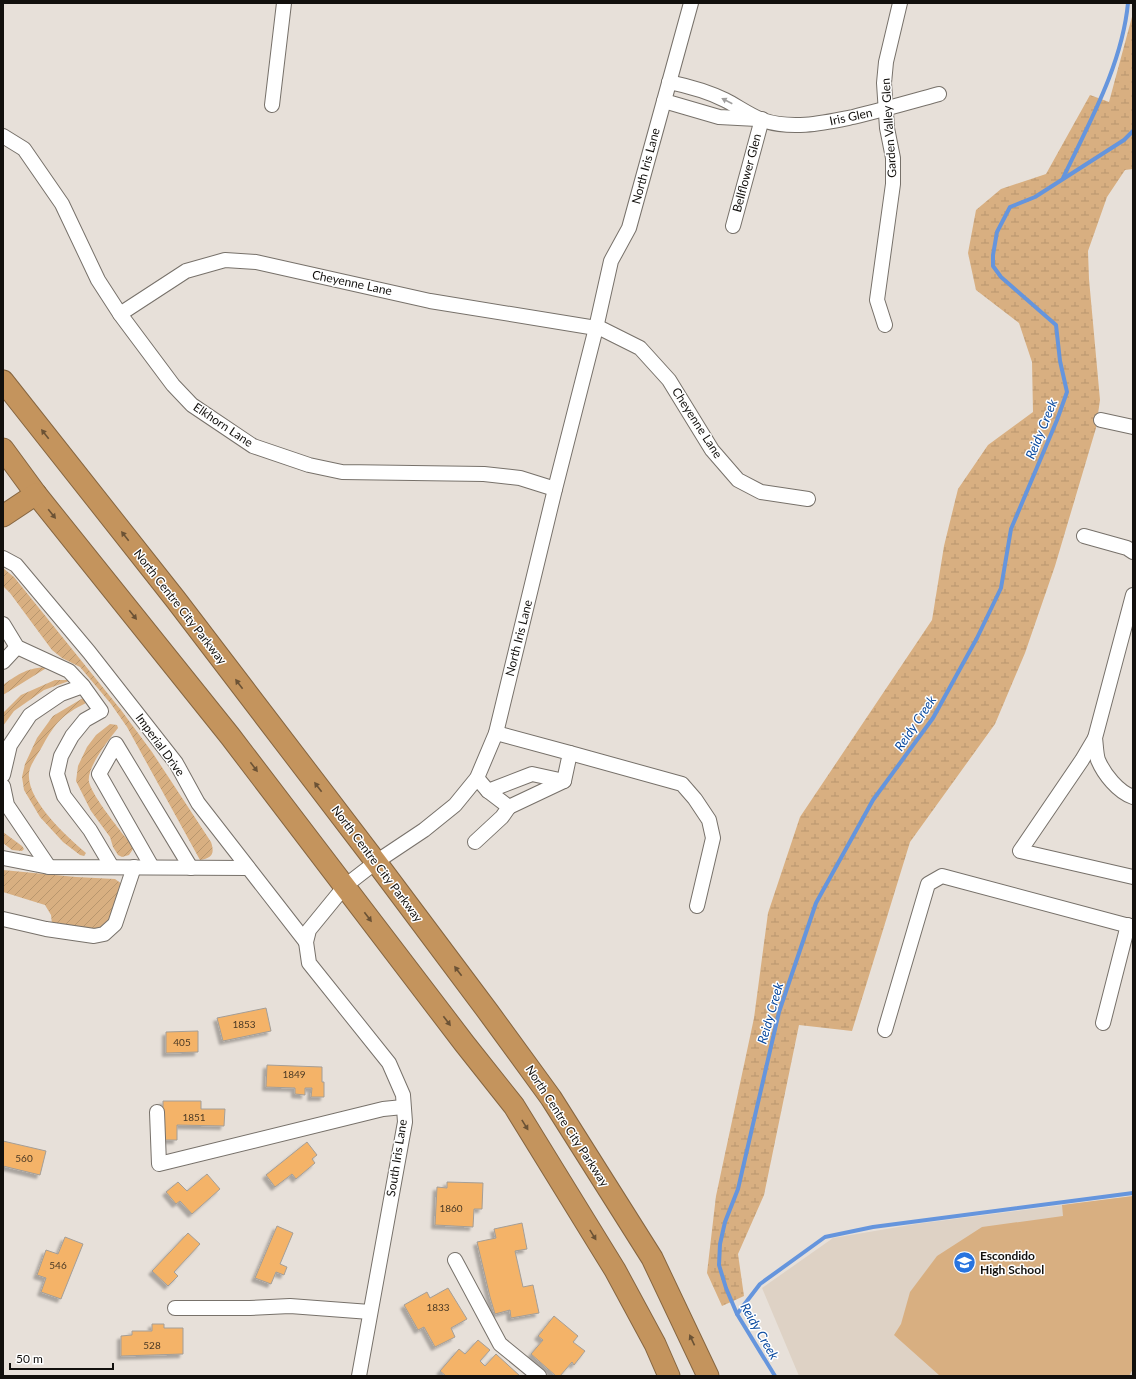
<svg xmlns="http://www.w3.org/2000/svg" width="1136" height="1379" font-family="Lato,sans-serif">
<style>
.built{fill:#ded2c5}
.wetland{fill:url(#wetland-marsh)}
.park{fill:#d8af81}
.garden{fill:url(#garden-furrows)}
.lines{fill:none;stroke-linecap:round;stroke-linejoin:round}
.stream{stroke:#6595dd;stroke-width:4}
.building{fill:#f4b368;stroke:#a49e97;filter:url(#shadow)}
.minor-casing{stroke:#77716a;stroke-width:16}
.highway-casing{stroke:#866641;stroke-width:23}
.minor{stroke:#fff;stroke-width:14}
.highway{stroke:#c4945d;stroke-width:21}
.oneway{fill:#a09f9e}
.oneway2{fill:#6b5235}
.labels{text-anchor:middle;stroke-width:3;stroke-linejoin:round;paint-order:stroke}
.number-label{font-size:10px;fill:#4a3924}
.street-label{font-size:12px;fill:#12100d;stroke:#fff}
.poi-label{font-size:12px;font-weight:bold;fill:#12100d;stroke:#fff;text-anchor:start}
.water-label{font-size:13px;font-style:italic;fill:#0d4ca0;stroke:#fff}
</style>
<defs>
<pattern id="wetland-marsh" width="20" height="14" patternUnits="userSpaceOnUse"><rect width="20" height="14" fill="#d8af81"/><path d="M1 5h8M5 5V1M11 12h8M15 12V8" fill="none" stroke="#b8966e"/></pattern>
<pattern id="garden-furrows" width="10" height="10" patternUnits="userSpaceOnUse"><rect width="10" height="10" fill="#d8af81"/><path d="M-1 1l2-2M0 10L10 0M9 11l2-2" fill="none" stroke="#b8966e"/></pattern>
<filter id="shadow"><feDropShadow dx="-3.5" dy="3.5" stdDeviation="1" flood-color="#0004"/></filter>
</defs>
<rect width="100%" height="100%" fill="#e7e0d9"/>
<polygon class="built" points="1133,1196 1133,1376 799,1376 762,1288 833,1238 916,1224"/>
<polygon class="wetland" points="1133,13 1133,169 1125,170 1107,197 1088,251 1089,279 1100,400 1096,428 1055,566 1025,653 995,724 910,842 852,1031 799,1025 764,1195 738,1254 744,1296 722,1306 707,1273 716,1196 754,1018 768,913 800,817 932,620 944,546 958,489 988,445 1033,412 1032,362 1019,323 976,290 968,253 976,210 1001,189 1046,174 1090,95 1109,102"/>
<polygon class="park" points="1133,1196 1133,1369 1129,1376 940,1376 894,1335 901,1324 910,1292 937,1256 982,1227 1063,1216 1062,1205"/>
<g class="garden">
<path d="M 3,568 L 14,577 L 121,710 L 152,752 L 211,842 C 215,854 212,858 200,860 L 127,727 L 111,704 L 80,667 L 62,658 L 52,650 L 10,593 L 3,586 Z"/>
<path d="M 48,667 L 3,695 L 3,685 C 20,673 27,668 48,667 Z"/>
<polygon points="55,680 67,680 69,681 44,690 14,711 3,726 3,713 21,695"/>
<path d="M 83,698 L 86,701 L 86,703 C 62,715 56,722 43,745 C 39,753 30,764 29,773 C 26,800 67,837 86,853 L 84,856 L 80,855 L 63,842 L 40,817 L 24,790 L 22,777 L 25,764 L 37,738 L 53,716 Z"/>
<path d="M 110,724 L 117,725 L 118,728 C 110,738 86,768 89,782 C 93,796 110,817 119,829 C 124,837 130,840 133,849 L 129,855 L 122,857 L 118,855 L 113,847 L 110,837 L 91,811 L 76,781 L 78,766 L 87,747 L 96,735 Z"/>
<polygon points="3,832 22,846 24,849 22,851 12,850 3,843"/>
<polygon points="3,870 76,877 115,879 122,884 120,899 106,925 95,930 52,924 51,915 45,905 3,892"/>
</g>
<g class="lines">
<g class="stream">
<path d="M 1063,178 C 1089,123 1122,65 1128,3"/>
<polyline points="737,1314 760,1284 825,1237 873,1227 1133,1193"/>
<polyline points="775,1376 737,1314 726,1288 719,1265 720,1244 725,1222 738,1189 779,1012 816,903 873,800 933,718 977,638 1001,588 1011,529 1057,420 1067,392 1060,361 1056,325 1001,277 993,266 993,255 997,232 1010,207 1035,197 1124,140 1133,131"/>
</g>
</g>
<g class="building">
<polygon points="266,1008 271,1031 223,1041 217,1018"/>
<polygon points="198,1031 198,1052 166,1053 166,1032"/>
<polygon points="267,1065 322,1067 322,1082 324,1082 324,1097 311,1097 312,1088 305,1088 305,1095 295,1094 295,1088 266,1087"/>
<polygon points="163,1101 201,1101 201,1109 225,1109 224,1126 177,1125 177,1140 163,1140"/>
<polygon points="3,1141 46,1151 40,1175 3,1166"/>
<polygon points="307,1142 317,1155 312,1159 315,1163 296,1179 292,1174 275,1187 266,1175"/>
<polygon points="207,1174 220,1189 192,1214 180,1201 176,1204 166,1192 178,1182 187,1191"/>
<polygon points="447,1182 483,1183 482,1209 474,1209 473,1227 435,1225 437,1187 447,1188"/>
<polygon points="522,1223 527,1249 515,1251 523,1287 533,1285 539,1313 511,1318 510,1310 495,1314 490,1297 477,1242 496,1238 494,1229"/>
<polygon points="277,1226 293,1233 280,1264 287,1267 284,1275 276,1272 271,1284 255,1278"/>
<polygon points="188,1233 200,1244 174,1272 178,1276 168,1286 152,1271"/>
<polygon points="65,1237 83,1244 61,1299 41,1292 46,1278 37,1275 46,1250 58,1254"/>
<polygon points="448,1288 467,1319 451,1328 455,1337 435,1347 424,1327 418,1330 404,1305 427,1292 430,1298"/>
<polygon points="554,1316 578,1336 573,1342 585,1351 574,1365 572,1362 560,1376 556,1376 531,1354 543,1340 538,1336"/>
<polygon points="152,1324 164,1324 164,1328 183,1328 183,1354 121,1356 121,1336 132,1335 132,1331 152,1331"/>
<polygon points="478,1340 490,1350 480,1361 485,1366 496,1354 520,1376 446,1376 440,1371 459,1349 465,1354"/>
</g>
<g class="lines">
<defs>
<g id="minor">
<path d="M 669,82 C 688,86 707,91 725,100 C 737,106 749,115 762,120 C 792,130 823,123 853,117 C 882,110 910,102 939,94"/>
<polyline points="664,101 719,117 757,119"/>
<polyline points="272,105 284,3"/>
<polyline points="3,136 24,149 62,204 98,280 120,314 173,385 192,405 253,446 309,465 342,472 484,474 520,478 555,489"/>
<polyline points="733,226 762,119"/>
<polyline points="120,314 186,271 225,260 256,262 430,301 596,328"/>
<polyline points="885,325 877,300 893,184 893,158 887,128 884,83 886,62 900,3"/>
<polyline points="596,326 640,348 669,380 712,450 738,480 761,492 808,499"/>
<polyline points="1101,420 1133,427"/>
<polyline points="1084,536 1127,548 1133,552"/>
<polyline points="3,558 16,565 89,652 176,763 198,803 306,942"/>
<path d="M 1133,595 L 1095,738 C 1096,745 1096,754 1098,760 C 1104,774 1118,792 1133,797"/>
<polyline points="3,624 17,647 69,671 83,686"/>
<polyline points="3,662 17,647"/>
<polyline points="496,733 570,753 564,781 509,807"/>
<polyline points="1095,738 1082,760 1020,851 1133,877"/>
<polyline points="570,753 682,784 695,799 709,820 713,838 697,906"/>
<polyline points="3,775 10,745 30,715 61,694 83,686 101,711 85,720 72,736 61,756 57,774 64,796 90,830 112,867"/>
<polyline points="3,786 7,805 49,867"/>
<polyline points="488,791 532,774 564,781"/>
<polyline points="475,842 502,817 509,807 488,791 477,778"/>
<polyline points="3,858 49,867 248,868"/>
<polyline points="152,867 99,774 116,744 191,868"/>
<polyline points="3,919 46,929 94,936 104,934 115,924 134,867"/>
<polyline points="1103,1023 1128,925"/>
<polyline points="885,1030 928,884 942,876 1133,927"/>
<polyline points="157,1112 159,1164 383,1109 403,1107"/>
<polyline points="455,1260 500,1344 539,1376"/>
<polyline points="175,1308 250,1308 290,1306 370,1312"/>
<polyline points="359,1376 405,1122 403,1095 389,1063 309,963 306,942 309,930 345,886 376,862 424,830 455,805 477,778 496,733 555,489 596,328 611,261 629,228 691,3"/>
</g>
<g id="highway">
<polyline points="3,381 176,600 376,862 489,1013 551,1098 652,1258 708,1376"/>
<polyline points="3,449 36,494 230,736 464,1043 514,1106 615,1270 655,1344 669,1376"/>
<polyline points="3,516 36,494"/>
</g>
</defs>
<use href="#minor" class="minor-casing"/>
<use href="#highway" class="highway-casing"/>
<use href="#minor" class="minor"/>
<use href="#highway" class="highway"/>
</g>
<defs><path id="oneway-solid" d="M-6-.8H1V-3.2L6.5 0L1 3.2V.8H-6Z"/></defs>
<use class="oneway" href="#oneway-solid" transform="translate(727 101) rotate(-153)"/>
<g class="oneway2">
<use href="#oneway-solid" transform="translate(45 434) rotate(-128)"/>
<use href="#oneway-solid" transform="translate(52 514) rotate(51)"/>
<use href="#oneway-solid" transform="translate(125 536) rotate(-128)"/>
<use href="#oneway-solid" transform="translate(133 615) rotate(51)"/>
<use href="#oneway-solid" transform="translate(239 684) rotate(-127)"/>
<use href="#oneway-solid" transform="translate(254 767) rotate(53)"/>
<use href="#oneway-solid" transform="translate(318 787) rotate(-127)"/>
<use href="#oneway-solid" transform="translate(368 917) rotate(53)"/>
<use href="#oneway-solid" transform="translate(458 971) rotate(-127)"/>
<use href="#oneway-solid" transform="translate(447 1021) rotate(53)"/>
<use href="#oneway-solid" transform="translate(525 1125) rotate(58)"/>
<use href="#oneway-solid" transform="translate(593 1235) rotate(58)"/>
<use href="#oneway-solid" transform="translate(692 1340) rotate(-115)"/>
</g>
<defs>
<symbol id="school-disc" viewBox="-11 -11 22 22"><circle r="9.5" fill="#2874df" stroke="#fff"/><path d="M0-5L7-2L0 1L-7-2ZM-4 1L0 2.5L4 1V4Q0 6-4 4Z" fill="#fff"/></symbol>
</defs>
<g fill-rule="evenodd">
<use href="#school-disc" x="952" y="1250" width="25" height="25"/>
</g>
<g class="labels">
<g class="number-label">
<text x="244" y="1028">1853</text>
<text x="182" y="1046">405</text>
<text x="294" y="1078">1849</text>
<text x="194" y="1121">1851</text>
<text x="24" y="1162">560</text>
<text x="451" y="1212">1860</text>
<text x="58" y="1269">546</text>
<text x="438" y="1311">1833</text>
<text x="152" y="1349">528</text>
</g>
<g class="street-label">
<text transform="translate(851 117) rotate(-12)" y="4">Iris Glen</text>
<text transform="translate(889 128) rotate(-94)" y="4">Garden Valley Glen</text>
<text transform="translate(646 166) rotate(-75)" y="4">North Iris Lane</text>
<text transform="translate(747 173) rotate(-75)" y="4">Bellflower Glen</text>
<text transform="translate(352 283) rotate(12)" y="4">Cheyenne Lane</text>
<text transform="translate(697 423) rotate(57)" y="4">Cheyenne Lane</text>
<text transform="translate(223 425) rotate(34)" y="4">Elkhorn Lane</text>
<text transform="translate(180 607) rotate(52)" y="4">North Centre City Parkway</text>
<text transform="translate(519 638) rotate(-76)" y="4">North Iris Lane</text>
<text transform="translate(160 745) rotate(54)" y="4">Imperial Drive</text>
<text transform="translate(377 864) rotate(53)" y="4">North Centre City Parkway</text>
<text transform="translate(567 1126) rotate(57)" y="4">North Centre City Parkway</text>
<text transform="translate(397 1158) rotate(-81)" y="4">South Iris Lane</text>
</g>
<g class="poi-label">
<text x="980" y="1260">Escondido<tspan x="980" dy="14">High School</tspan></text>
</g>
<g class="water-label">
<text transform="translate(1041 429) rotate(-68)" y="5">Reidy Creek</text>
<text transform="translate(915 723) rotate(-56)" y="5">Reidy Creek</text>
<text transform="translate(770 1013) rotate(-74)" y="5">Reidy Creek</text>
<text transform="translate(760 1331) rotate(60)" y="5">Reidy Creek</text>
</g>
</g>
<rect width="1136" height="1379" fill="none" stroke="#12100d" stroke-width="8"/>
<path d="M10 1363v6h103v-6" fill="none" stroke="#12100d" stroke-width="2"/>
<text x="16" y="1363" font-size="12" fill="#12100d" stroke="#ffffff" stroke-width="3" paint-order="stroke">50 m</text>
</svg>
